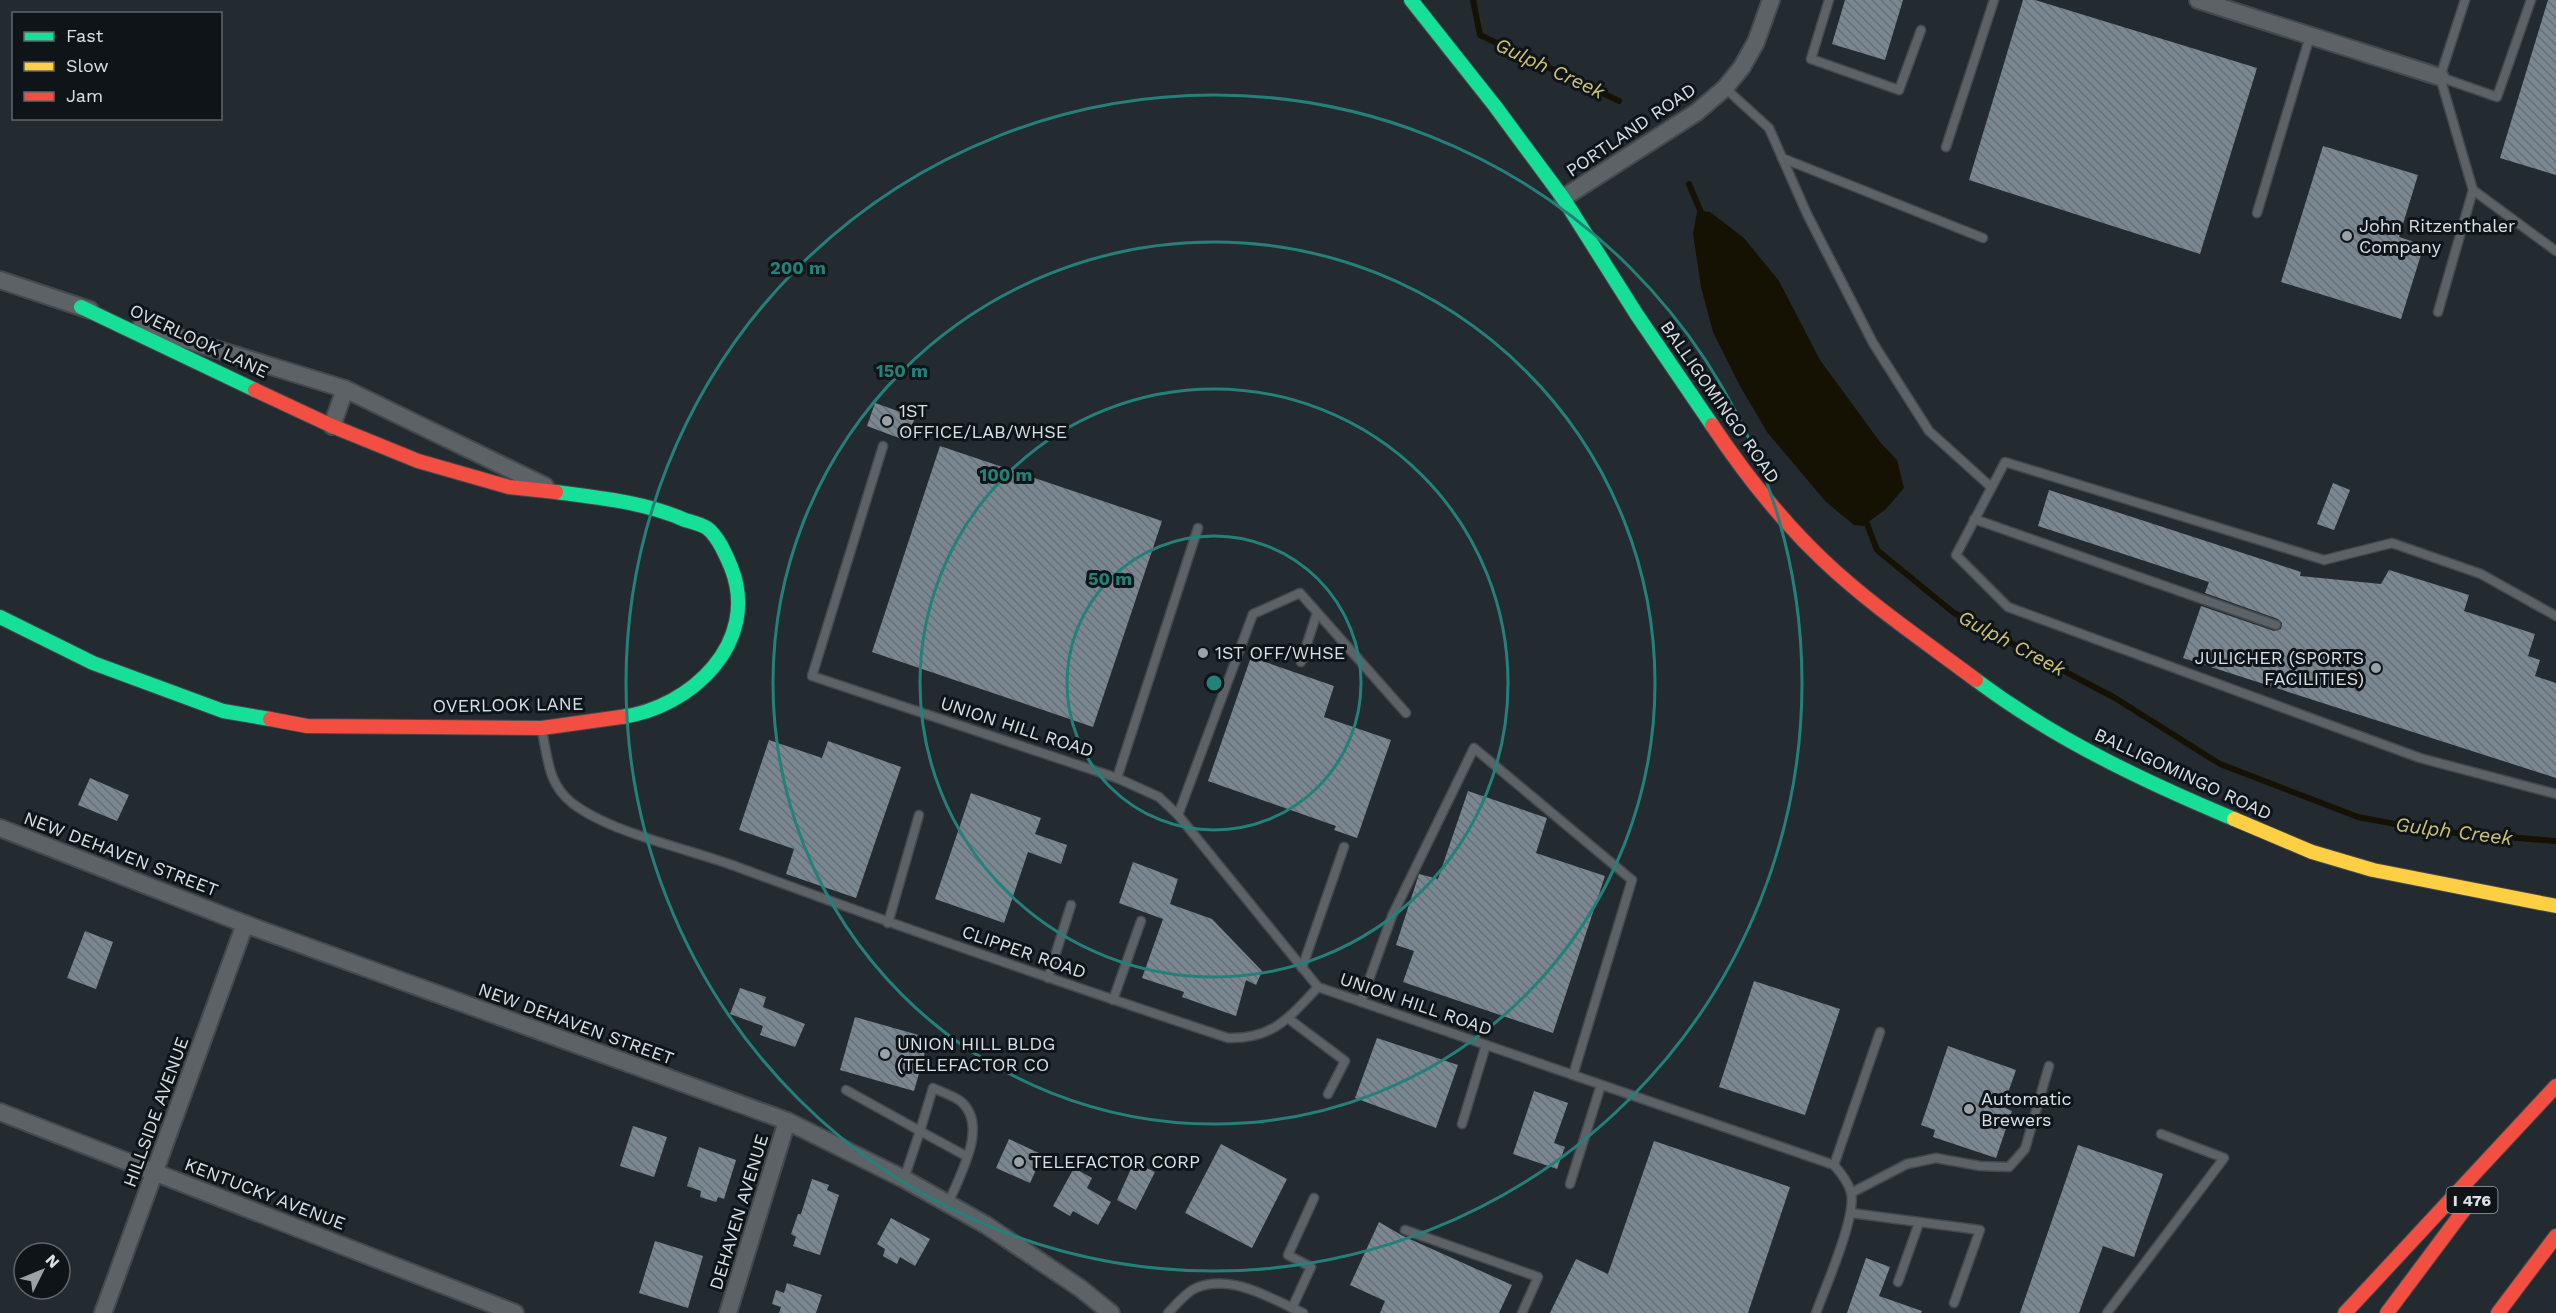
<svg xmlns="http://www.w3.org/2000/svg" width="2556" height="1313" font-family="'Work Sans',sans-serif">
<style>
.water{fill:#151204}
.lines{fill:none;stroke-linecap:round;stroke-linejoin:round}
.stream{stroke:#151204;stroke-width:6}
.building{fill:url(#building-back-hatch)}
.lane-casing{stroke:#43494d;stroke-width:11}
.street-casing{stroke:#43494d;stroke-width:20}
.fast-casing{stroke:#43494d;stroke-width:16}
.slow-casing{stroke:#43494d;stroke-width:16}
.jam-casing{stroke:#43494d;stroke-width:16}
.lane{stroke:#5d6267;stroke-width:8}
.street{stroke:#5d6267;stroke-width:16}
.fast{stroke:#16e098;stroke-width:14}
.slow{stroke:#ffcf43;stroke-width:14}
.jam{stroke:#f24e42;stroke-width:14}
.ring{fill:none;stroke:#23817a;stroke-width:3}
.poi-dot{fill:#9aa2a8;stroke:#0e1418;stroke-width:2}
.labels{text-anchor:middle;stroke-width:6;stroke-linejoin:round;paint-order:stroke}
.shield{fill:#0e1418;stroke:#9da4aa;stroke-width:1.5}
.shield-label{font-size:16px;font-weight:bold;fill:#dae2e8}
.street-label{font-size:18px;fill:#dae2e8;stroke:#0e1418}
.poi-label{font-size:18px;fill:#dae2e8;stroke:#0e1418;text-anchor:start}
.water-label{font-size:20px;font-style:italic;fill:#cfc274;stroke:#0e1418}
.centre{fill:#23817a;stroke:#0e1418;stroke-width:3}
.ring-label{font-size:18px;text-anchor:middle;font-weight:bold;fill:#23817a;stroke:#0e1418;stroke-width:6;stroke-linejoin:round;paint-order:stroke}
</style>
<defs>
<pattern id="building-back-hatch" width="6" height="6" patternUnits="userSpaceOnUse" patternTransform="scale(1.5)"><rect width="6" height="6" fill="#7a8790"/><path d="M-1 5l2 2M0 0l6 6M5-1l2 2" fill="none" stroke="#667076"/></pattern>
</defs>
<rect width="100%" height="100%" fill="#242b30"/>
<polygon class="water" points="1704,211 1710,212 1744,238 1779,281 1820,360 1880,442 1897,460 1904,488 1886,509 1863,526 1854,525 1826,502 1767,432 1740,386 1713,332 1701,287 1693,234 1697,212"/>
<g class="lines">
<g class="stream">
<polyline points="1473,0 1480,35 1619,101"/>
<polyline points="1689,184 1703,217"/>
<polyline points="1864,516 1877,550 1954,613 2115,698 2220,764 2358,817 2432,831 2556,841"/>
</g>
</g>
<g class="building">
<polygon points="1845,0 1903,0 1885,60 1832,44"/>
<polygon points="2023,0 2035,0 2257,68 2200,254 1969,180"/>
<polygon points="2548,0 2556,0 2556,175 2500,158"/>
<polygon points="2323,146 2418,175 2399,237 2424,245 2401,319 2281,282"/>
<polygon points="875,403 915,417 907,441 867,426"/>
<polygon points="940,446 1162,521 1093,727 872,652"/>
<polygon points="2333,483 2350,490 2334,530 2317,524"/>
<polygon points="2049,490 2301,572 2300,576 2381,584 2389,570 2469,595 2464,611 2535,634 2528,656 2540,660 2535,676 2556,683 2556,778 2183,658 2201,606 2274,631 2281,629 2282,623 2278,619 2205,593 2209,582 2038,526"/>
<polygon points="1251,657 1334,686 1324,717 1391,740 1357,838 1334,830 1336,826 1208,781"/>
<polygon points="769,740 822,758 828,741 901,767 856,898 786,874 794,849 739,830"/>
<polygon points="90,778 129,795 117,821 78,805"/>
<polygon points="1468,791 1547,818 1536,853 1605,876 1553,1033 1403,982 1414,951 1396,945 1419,874 1438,879"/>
<polygon points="971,793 1041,818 1035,834 1067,845 1061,864 1028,852 1004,923 935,899"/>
<polygon points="1133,862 1178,879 1170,904 1212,919 1262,971 1256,985 1246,980 1236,1016 1182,997 1184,992 1142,978 1163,919 1119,903"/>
<polygon points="85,931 113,942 96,989 67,978"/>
<polygon points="1754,981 1840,1009 1805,1115 1719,1087"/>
<polygon points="740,988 766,997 763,1007 805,1024 795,1047 760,1035 763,1026 730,1014"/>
<polygon points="855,1017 929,1038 914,1091 840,1070"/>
<polygon points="1377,1038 1458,1065 1436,1128 1355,1098"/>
<polygon points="1948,1046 2016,1070 2003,1107 2012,1111 1996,1158 1933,1137 1935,1130 1921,1125"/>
<polygon points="1534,1091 1568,1103 1554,1143 1565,1147 1557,1169 1513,1154"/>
<polygon points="633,1126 667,1137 654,1177 620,1166"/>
<polygon points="1009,1139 1043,1155 1030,1183 996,1168"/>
<polygon points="1654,1141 1790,1187 1748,1313 1550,1313 1576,1259 1608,1274"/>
<polygon points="1221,1144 1287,1179 1252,1248 1185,1213"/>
<polygon points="2078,1145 2163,1174 2134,1257 2103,1246 2079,1313 2020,1313"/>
<polygon points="699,1147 736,1160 724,1199 718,1197 716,1202 700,1197 701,1191 687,1186"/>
<polygon points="1134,1162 1155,1172 1136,1210 1117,1200"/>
<polygon points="1074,1168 1092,1178 1087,1188 1111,1202 1098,1225 1073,1211 1070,1216 1053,1206"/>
<polygon points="812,1179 829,1185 827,1190 839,1195 820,1255 793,1246 796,1237 791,1234 798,1214 801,1214"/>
<polygon points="891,1218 930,1239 915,1266 900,1257 897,1264 883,1256 885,1249 877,1244"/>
<polygon points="1379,1222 1403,1236 1512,1285 1499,1313 1380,1313 1385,1301 1350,1285"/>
<polygon points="655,1241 703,1256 688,1308 639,1293"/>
<polygon points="1866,1258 1890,1267 1879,1296 1922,1311 1921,1313 1847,1313"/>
<polygon points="787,1283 822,1295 816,1313 779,1313 781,1307 772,1304 776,1290 784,1293"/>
</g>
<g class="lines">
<defs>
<g id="lane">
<polyline points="1829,0 1811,59 1899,90 1921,30"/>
<polyline points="2440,77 2497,97 2531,0"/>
<polyline points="1725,88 1769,128 1807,214 1873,343 1929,431 1991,487"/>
<polyline points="1946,147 1994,0"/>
<polyline points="1782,158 1983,238"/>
<polyline points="2473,190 2556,251"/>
<polyline points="2257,213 2310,36"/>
<polyline points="2438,312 2473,190 2440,77 2465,0"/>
<path d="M 883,446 L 812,676 L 1117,778 L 1159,797 L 1178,815 L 1318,987 L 1834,1165 C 1841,1173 1848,1182 1851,1192 C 1857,1216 1825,1288 1816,1313"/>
<polyline points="1974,519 2276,625"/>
<polyline points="2556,616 2481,574 2392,543 2324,560 2005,462 1956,555 2008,607 2420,758 2556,794"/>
<polyline points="1301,662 1317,613"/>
<path d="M 542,731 C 548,759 548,784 572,803 C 611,833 685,848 732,865 C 897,926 1062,983 1228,1038 C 1273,1039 1289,1018 1318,987"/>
<polyline points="1117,778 1198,528"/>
<polyline points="1178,815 1253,614 1300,593 1406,713"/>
<polyline points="888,923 919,815"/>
<polyline points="1302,968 1344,847"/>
<polyline points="1048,978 1071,905"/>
<polyline points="1113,1000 1141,921"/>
<polyline points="1361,1002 1392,916 1474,748 1632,880 1573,1075"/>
<polyline points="1289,1019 1345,1061 1328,1094"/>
<polyline points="846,1090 920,1131 904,1179"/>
<polyline points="1462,1124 1486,1045"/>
<polyline points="1834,1165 1880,1032"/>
<polyline points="1570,1184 1601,1085"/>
<polyline points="1851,1193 1907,1164 1936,1158 1980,1166 2009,1167 2025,1149 2049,1066"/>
<path d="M 948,1204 C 959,1176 991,1124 959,1100 C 951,1095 942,1092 933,1088 L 920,1131 L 966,1156"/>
<polyline points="1851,1213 1980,1230 1954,1303"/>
<polyline points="1405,1230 1538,1277 1522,1313"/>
<polyline points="1898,1282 1919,1223"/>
<polyline points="1292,1308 1311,1267 1288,1255 1314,1198"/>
<path d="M 1168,1313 C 1176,1305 1186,1292 1196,1288 C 1231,1273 1272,1299 1303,1313"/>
<polyline points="2107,1313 2224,1158 2161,1134"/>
</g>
<g id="street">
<polyline points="2198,0 2440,77"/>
<polyline points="1563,198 1697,112 1725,88 1742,67 1756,42 1771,0"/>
<polyline points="0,280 90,310"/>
<polyline points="141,326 345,389 545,486"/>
<polyline points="332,426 345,389"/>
<polyline points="0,828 245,924 787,1121 904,1179 986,1225 1080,1288 1111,1313"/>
<polyline points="0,1112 515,1313"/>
<polyline points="103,1313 245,924"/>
<polyline points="728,1313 787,1121"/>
</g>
<g id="fast">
<polyline points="1411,0 1495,106 1563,198 1637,315 1712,425"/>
<polyline points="81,307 255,390"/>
<path d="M 556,492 C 600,498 645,502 685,520 C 692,522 701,524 707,528 C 718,536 726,555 731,567 C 761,642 691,708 621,717"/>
<polyline points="0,617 93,663 223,711 270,719"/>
<path d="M 1976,680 C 2055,739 2143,781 2234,819"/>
</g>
<polyline id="slow" points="2234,819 2312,852 2373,870 2556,906"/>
<g id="jam">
<polyline points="255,390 332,426 418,461 509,487 556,492"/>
<path d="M 1712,425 C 1744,473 1780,519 1822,559 C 1869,604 1924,641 1976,680"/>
<polyline points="270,719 307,726 542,728 621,717"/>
<polyline points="2345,1313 2556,1086"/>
<polyline points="2387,1313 2467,1206"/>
<polyline points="2498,1313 2556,1236"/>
</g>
</defs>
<use href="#lane" class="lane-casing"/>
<use href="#street" class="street-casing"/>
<use href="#fast" class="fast-casing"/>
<use href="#slow" class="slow-casing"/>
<use href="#jam" class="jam-casing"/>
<use href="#lane" class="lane"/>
<use href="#street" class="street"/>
<use href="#fast" class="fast"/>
<use href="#slow" class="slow"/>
<use href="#jam" class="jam"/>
</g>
<g class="ring">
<circle cx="1214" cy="683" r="147"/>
<circle cx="1214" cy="683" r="294"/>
<circle cx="1214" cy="683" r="441"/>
<circle cx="1214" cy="683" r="588"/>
</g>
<g class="poi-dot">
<circle cx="2347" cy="236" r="6"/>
<circle cx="887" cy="421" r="6"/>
<circle cx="1203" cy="653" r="6"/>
<circle cx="2376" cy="668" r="6"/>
<circle cx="885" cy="1054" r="6"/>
<circle cx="1969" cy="1109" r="6"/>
<circle cx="1019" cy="1162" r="6"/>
</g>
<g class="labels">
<rect class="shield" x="2446.5" y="1187" width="51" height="26" rx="4.5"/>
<g class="shield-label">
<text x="2472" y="1206">I 476</text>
</g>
<g class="street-label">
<text transform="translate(1631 130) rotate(-34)" y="6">PORTLAND ROAD</text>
<text transform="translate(199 341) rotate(25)" y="6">OVERLOOK LANE</text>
<text transform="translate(1720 402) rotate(55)" y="6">BALLIGOMINGO ROAD</text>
<text transform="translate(508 705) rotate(-1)" y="6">OVERLOOK LANE</text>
<text transform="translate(1017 727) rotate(18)" y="6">UNION HILL ROAD</text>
<text transform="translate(2183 774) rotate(25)" y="6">BALLIGOMINGO ROAD</text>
<text transform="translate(121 854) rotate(21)" y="6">NEW DEHAVEN STREET</text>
<text transform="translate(1024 952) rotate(19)" y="6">CLIPPER ROAD</text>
<text transform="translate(1416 1004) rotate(19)" y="6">UNION HILL ROAD</text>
<text transform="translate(576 1024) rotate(20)" y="6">NEW DEHAVEN STREET</text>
<text transform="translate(156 1112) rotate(-70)" y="6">HILLSIDE AVENUE</text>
<text transform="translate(265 1194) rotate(21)" y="6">KENTUCKY AVENUE</text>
<text transform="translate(739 1212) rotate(-73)" y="6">DEHAVEN AVENUE</text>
</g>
<g class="poi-label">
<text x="2359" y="232">John Ritzenthaler<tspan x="2359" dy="21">Company</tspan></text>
<text x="899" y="417">1ST<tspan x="899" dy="21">OFFICE/LAB/WHSE</tspan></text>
<text x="1215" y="659">1ST OFF/WHSE</text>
<text x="2364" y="664" text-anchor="end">JULICHER (SPORTS<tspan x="2364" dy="21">FACILITIES)</tspan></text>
<text x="897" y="1050">UNION HILL BLDG<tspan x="897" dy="21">(TELEFACTOR CO</tspan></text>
<text x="1981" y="1105">Automatic<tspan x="1981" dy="21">Brewers</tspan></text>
<text x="1031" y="1168">TELEFACTOR CORP</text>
</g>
<g class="water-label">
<text transform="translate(1550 68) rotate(25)" y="7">Gulph Creek</text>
<text transform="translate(2012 643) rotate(28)" y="7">Gulph Creek</text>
<text transform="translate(2454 831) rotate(7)" y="7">Gulph Creek</text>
</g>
</g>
<circle cx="1214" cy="683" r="9" class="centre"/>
<g class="ring-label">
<text x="798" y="274">200 m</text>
<text x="902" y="377">150 m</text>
<text x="1006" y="481">100 m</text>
<text x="1110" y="585">50 m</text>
</g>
<rect x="12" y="12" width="210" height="108" fill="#0e1418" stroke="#60666b" stroke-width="1.5"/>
<rect x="24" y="32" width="30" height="9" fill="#16e098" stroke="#60666b" stroke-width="1.5"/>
<text x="66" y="42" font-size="18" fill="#dae2e8">Fast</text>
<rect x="24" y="62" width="30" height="9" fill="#ffcf43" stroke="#60666b" stroke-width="1.5"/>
<text x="66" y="72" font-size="18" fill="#dae2e8">Slow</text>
<rect x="24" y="92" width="30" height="9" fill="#f24e42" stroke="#60666b" stroke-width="1.5"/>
<text x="66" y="102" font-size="18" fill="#dae2e8">Jam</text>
<g transform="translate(42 1271) rotate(47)"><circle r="28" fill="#0e1418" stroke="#60666b" stroke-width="1.5"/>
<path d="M0-4.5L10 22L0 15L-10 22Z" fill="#9aa2a8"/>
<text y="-9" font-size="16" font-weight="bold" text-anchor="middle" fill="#dae2e8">N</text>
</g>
</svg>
